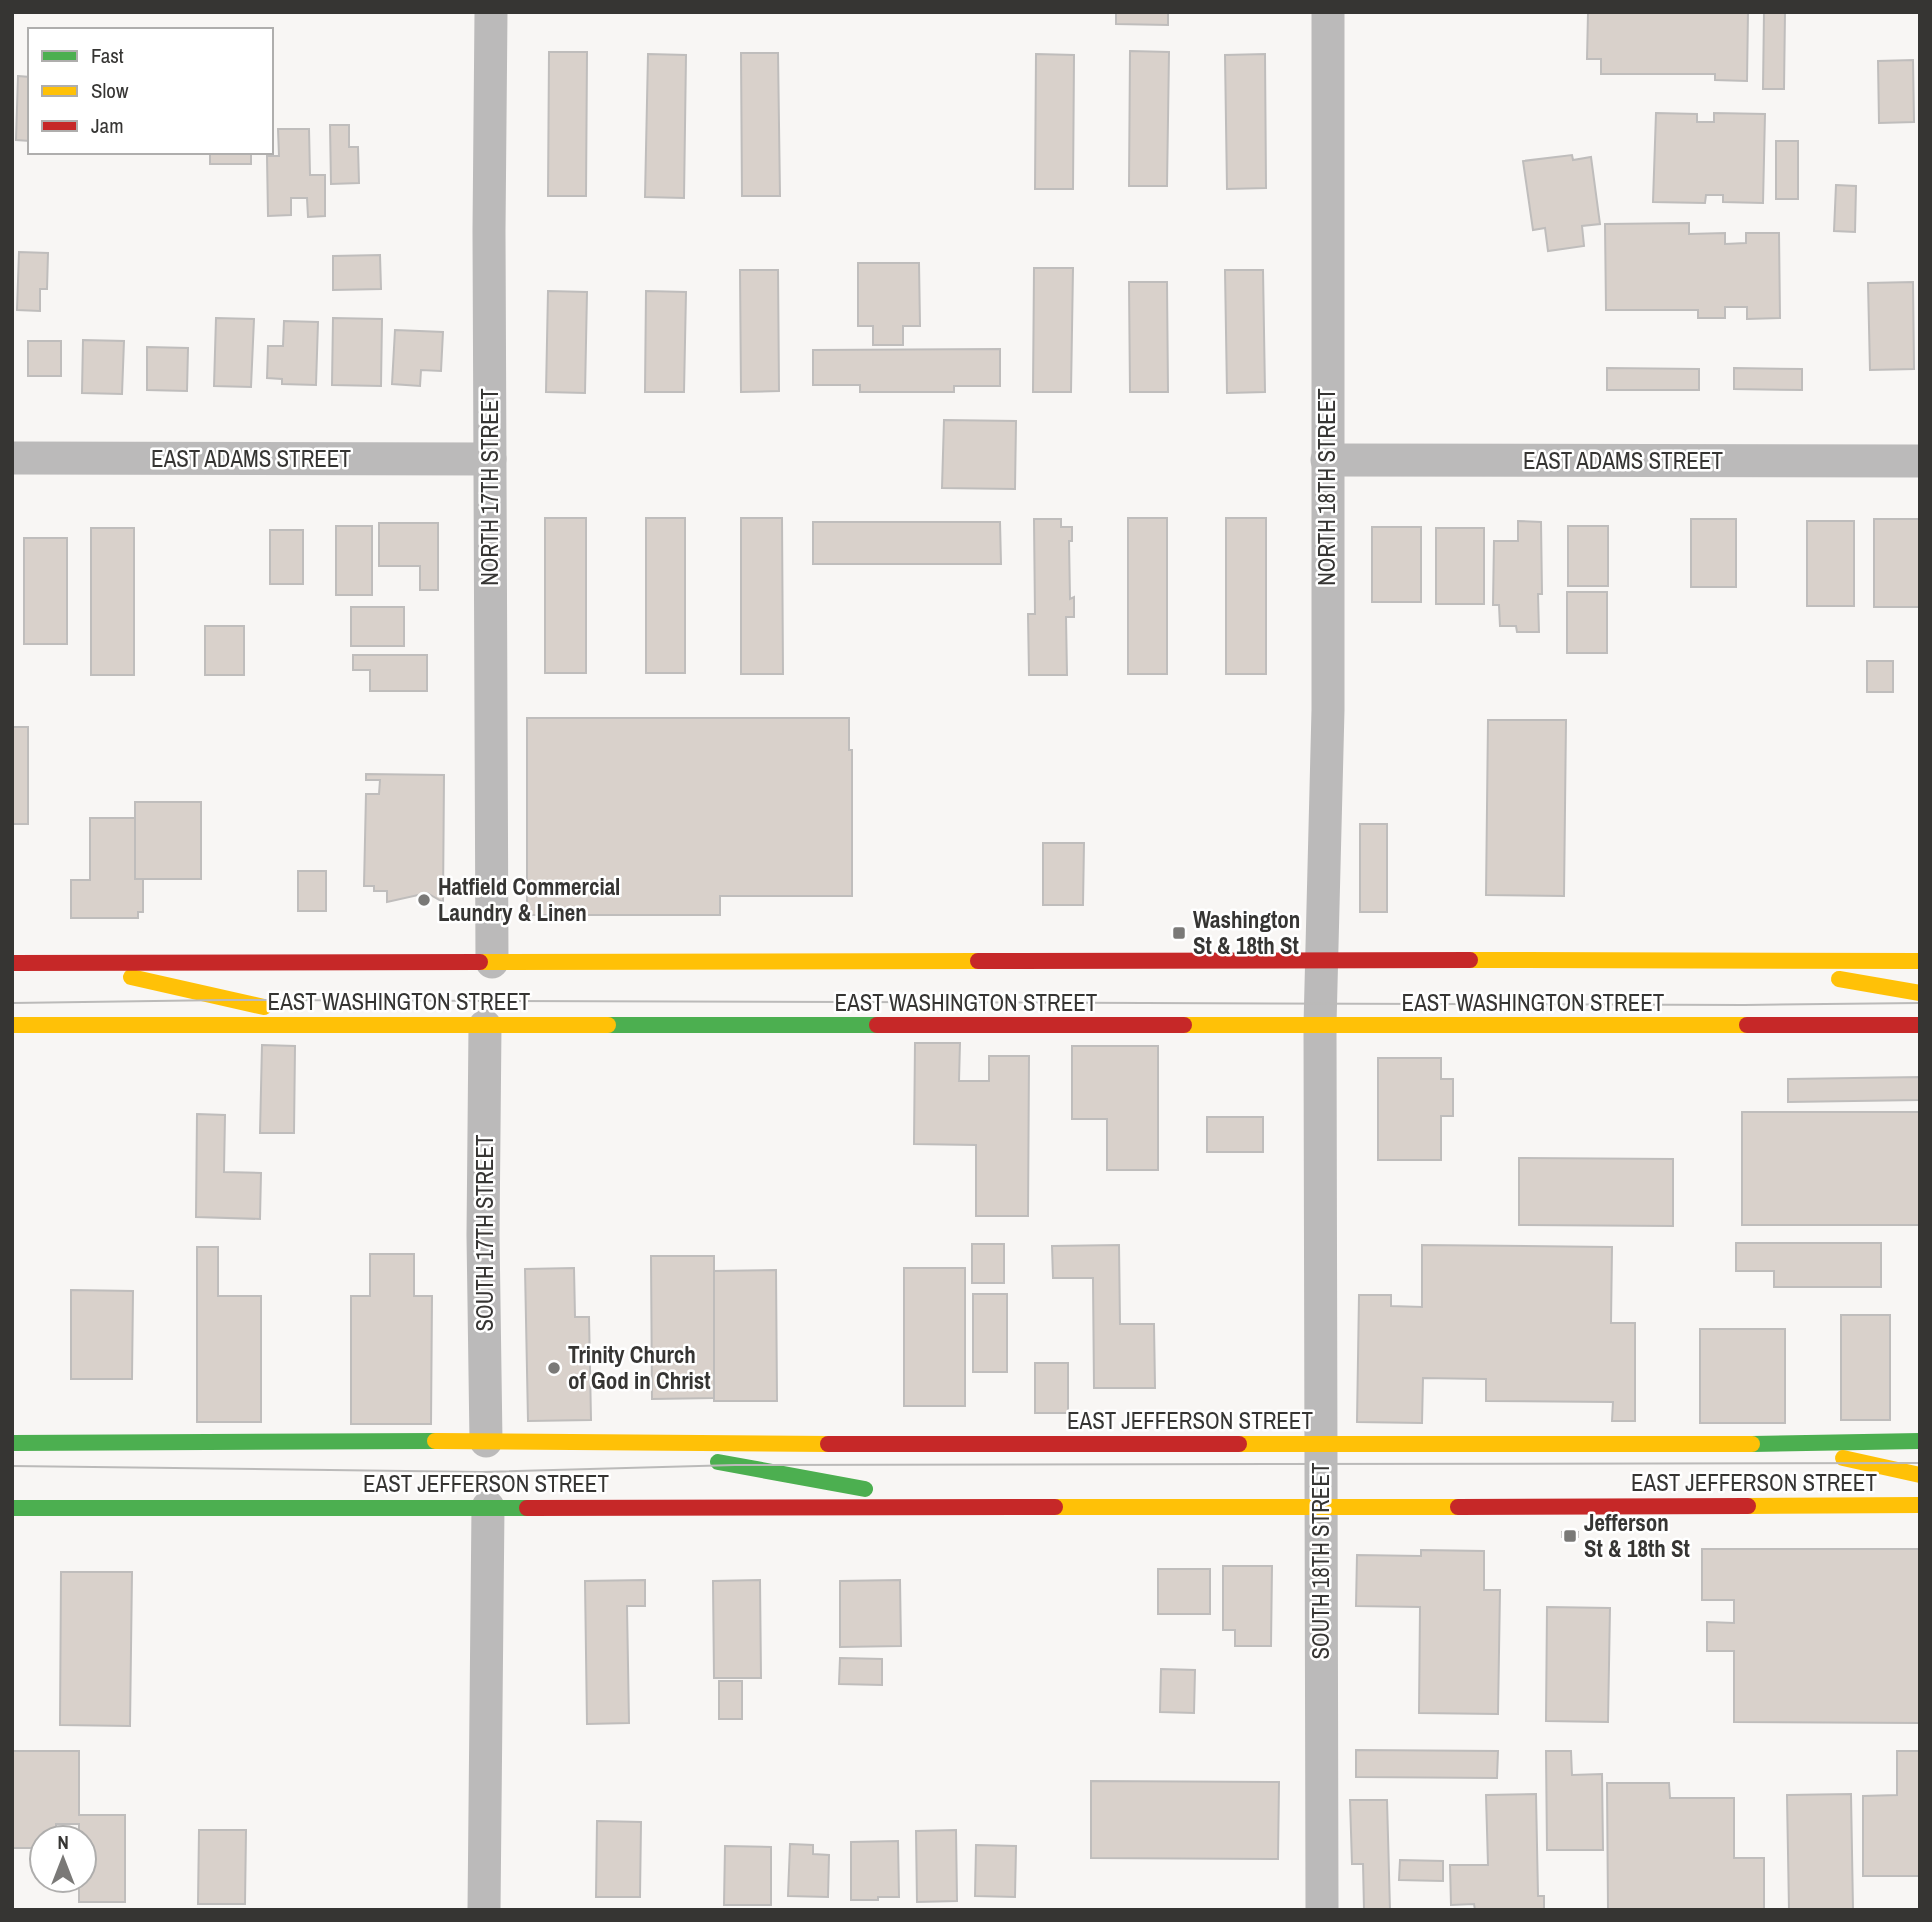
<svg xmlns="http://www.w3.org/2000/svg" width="1932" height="1922" font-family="'Archivo Narrow',sans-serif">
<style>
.building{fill:#d9d1cb;stroke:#bfbdbc;stroke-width:2}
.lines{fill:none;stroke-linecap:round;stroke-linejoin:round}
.street{stroke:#bbbaba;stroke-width:33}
.fast{stroke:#4caf50;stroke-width:16}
.slow{stroke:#ffc107;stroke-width:16}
.jam{stroke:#c62828;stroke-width:16}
.tram{stroke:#bbbab9;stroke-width:2}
.poi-dot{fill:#7a7977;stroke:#fff;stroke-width:2.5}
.labels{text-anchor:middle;stroke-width:5;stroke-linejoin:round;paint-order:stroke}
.street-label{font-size:23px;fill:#363533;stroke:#fff}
.poi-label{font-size:23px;font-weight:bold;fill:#363533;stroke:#fff;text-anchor:start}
</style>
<rect width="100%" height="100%" fill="#f8f6f4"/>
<g class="building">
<polygon points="1116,12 1168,12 1168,25 1116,24"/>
<polygon points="1748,12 1747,81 1715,80 1715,74 1601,74 1601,59 1587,59 1588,13"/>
<polygon points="1764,12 1785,12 1784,89 1763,89"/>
<polygon points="1130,51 1169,52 1167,186 1129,186"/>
<polygon points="549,52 587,52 586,196 548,196"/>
<polygon points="741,53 778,53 780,196 742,196"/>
<polygon points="648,54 686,55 684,198 645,197"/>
<polygon points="1036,54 1074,55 1073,189 1035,189"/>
<polygon points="1265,54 1266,188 1227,189 1225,55"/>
<polygon points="1913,60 1914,122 1879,123 1878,61"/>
<polygon points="18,76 30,77 30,141 16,140"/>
<polygon points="1656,113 1697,114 1697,122 1714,122 1714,113 1765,114 1763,203 1723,202 1723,195 1706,195 1705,203 1653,202"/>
<polygon points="330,125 349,125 349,147 358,147 359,183 331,184"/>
<polygon points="278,129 309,129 310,175 325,175 325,216 308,217 307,198 291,198 291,215 268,216 267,156 279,156"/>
<rect x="1776" y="141" width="22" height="58"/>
<rect x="210" y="152" width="41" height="12"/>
<polygon points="1572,155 1573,160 1591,157 1600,224 1582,226 1584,246 1548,251 1545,228 1533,230 1523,161"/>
<polygon points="1836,185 1856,186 1855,232 1834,231"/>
<polygon points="1689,223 1689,234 1725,233 1725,244 1746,243 1746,233 1779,233 1780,318 1747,319 1747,307 1725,307 1725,318 1698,318 1698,310 1606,310 1605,224"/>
<polygon points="19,252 48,253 47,289 40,289 40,311 17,310"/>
<polygon points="380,255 381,289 333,290 333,256"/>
<polygon points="858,263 919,263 920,326 903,326 903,345 873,345 873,326 858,326"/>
<polygon points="1034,268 1073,268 1071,392 1033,392"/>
<polygon points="740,270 778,270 779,391 741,392"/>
<polygon points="1225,270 1263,270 1265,392 1227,393"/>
<polygon points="1129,282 1167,282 1168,392 1130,392"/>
<polygon points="1913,282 1914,369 1870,370 1868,283"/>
<polygon points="548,291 587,292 585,393 546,392"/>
<polygon points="646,291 686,292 684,392 645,392"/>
<polygon points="216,318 254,319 251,387 214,386"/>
<polygon points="333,318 382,319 381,386 332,385"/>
<polygon points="284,321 318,322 316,385 282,384 282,379 267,378 268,346 283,346"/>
<polygon points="395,330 443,332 441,371 421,370 420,386 392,384"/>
<polygon points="83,340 124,341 122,394 82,393"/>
<rect x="28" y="341" width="33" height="35"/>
<polygon points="147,347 188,348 187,391 147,390"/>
<polygon points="1000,349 1000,386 954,386 954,392 860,392 860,385 813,385 813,350"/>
<polygon points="1607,368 1699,369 1699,390 1607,390"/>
<polygon points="1734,368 1802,369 1802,390 1734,389"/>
<polygon points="944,420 1016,421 1015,489 942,488"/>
<rect x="545" y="518" width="41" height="155"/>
<rect x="646" y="518" width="39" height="155"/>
<polygon points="741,518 782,518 783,674 741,674"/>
<rect x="1128" y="518" width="39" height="156"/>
<rect x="1226" y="518" width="40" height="156"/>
<polygon points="1034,519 1061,519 1061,527 1072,527 1072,541 1069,541 1070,599 1074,597 1074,617 1066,617 1067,675 1029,675 1028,614 1035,614"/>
<rect x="1691" y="519" width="45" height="68"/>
<rect x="1874" y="519" width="46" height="88"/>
<polygon points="1518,521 1541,522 1542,594 1538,594 1539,632 1517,632 1516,626 1500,626 1499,605 1493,605 1494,541 1518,541"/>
<rect x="1807" y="521" width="47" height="85"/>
<polygon points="813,522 1000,522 1001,564 813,564"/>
<polygon points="379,523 438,523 438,590 420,590 420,566 379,566"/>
<rect x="336" y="526" width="36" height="69"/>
<rect x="1568" y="526" width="40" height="60"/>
<rect x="1372" y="527" width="49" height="75"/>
<rect x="91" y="528" width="43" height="147"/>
<rect x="1436" y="528" width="48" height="76"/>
<rect x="270" y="530" width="33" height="54"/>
<rect x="24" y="538" width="43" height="106"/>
<rect x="1567" y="592" width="40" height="61"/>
<rect x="351" y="607" width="53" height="39"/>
<rect x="205" y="626" width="39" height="49"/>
<polygon points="353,655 427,655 427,691 370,691 370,670 353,670"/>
<rect x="1867" y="661" width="26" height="31"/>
<polygon points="527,718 849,718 849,750 852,750 852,896 720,896 720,915 527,915"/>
<polygon points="1488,720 1566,720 1564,896 1486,895"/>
<rect x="12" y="727" width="16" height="97"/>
<polygon points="366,774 444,775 443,902 427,893 387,902 387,891 374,891 374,886 364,886 366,794 379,794 380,780 366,780"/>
<rect x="135" y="802" width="66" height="77"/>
<polygon points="90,818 135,818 135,879 143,879 143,912 138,912 138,918 71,918 71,880 90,880"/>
<rect x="1360" y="824" width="27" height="88"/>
<polygon points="1043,843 1084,843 1083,905 1043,905"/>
<rect x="298" y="871" width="28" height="40"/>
<polygon points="915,1043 960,1043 959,1081 989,1081 989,1056 1029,1056 1028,1216 976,1216 976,1145 914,1144"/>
<polygon points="262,1045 295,1046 294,1133 260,1133"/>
<polygon points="1072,1046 1158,1046 1158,1170 1107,1170 1107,1119 1072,1119"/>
<polygon points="1378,1058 1441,1058 1441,1079 1453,1079 1453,1116 1441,1116 1441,1160 1378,1160"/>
<polygon points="1920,1077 1920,1100 1788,1102 1788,1079"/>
<rect x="1742" y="1112" width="178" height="113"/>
<polygon points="197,1114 225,1115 224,1172 261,1173 260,1219 196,1217"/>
<rect x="1207" y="1117" width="56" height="35"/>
<polygon points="1519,1158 1673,1159 1673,1226 1519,1225"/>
<polygon points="1736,1243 1881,1243 1881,1287 1774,1287 1774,1271 1736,1271"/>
<rect x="972" y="1244" width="32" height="39"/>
<polygon points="1119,1245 1120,1324 1154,1324 1155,1388 1094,1388 1093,1278 1053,1278 1052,1246"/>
<polygon points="1422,1245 1612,1247 1611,1323 1635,1323 1635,1421 1612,1421 1613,1402 1486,1401 1486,1379 1423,1378 1422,1423 1357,1422 1359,1295 1391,1295 1391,1306 1422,1307"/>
<polygon points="197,1247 218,1247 218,1296 261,1296 261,1422 197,1422"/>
<polygon points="370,1254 414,1254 414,1296 432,1296 431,1424 351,1424 351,1296 370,1296"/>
<polygon points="651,1256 714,1256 714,1398 652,1399"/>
<polygon points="574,1268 575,1317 589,1317 591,1420 528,1421 525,1269"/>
<rect x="904" y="1268" width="61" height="138"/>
<polygon points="776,1270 777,1401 714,1401 714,1271"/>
<polygon points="71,1290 133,1291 132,1379 71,1379"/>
<rect x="973" y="1294" width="34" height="78"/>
<rect x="1841" y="1315" width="49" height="105"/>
<rect x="1700" y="1329" width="85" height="94"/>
<rect x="1035" y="1363" width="33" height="50"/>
<rect x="1562" y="1532" width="16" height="5"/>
<polygon points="1702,1549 1920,1549 1920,1723 1734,1722 1734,1651 1707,1651 1707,1622 1734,1623 1734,1600 1702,1600"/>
<polygon points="1421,1550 1484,1551 1484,1590 1500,1590 1498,1714 1419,1713 1420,1607 1356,1606 1357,1555 1421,1556"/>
<polygon points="1223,1566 1272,1566 1271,1646 1235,1646 1235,1630 1223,1630"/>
<rect x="1158" y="1569" width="52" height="45"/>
<polygon points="61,1572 132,1572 130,1726 60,1725"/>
<polygon points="645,1580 645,1606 627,1606 629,1723 587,1724 585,1581"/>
<polygon points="760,1580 761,1678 714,1678 713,1581"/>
<polygon points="900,1580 901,1646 840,1647 840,1581"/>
<polygon points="1547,1607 1610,1608 1608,1722 1546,1721"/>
<polygon points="840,1658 882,1659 882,1685 839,1684"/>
<polygon points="1161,1669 1195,1670 1194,1713 1160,1712"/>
<rect x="719" y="1681" width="23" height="38"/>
<polygon points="1356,1750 1498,1751 1497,1778 1356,1777"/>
<polygon points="12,1751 79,1751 79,1815 125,1815 125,1902 79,1902 79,1880 84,1880 84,1838 79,1838 79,1824 56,1824 56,1838 42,1838 42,1848 12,1848"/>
<polygon points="1546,1751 1571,1751 1572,1775 1602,1774 1603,1850 1547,1850"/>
<polygon points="1897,1751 1920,1751 1920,1876 1863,1876 1863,1796 1897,1795"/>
<polygon points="1091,1781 1279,1782 1278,1859 1091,1858"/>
<polygon points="1607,1783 1669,1783 1670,1798 1734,1798 1734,1858 1764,1858 1764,1910 1608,1910"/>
<polygon points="1536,1794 1538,1896 1544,1896 1544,1910 1475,1910 1474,1904 1451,1905 1450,1865 1488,1865 1486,1795"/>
<polygon points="1851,1794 1853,1910 1789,1910 1787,1795"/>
<polygon points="1350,1800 1387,1800 1390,1910 1364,1910 1363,1864 1352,1864"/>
<polygon points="597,1821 641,1822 640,1897 596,1897"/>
<polygon points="199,1830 246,1830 245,1904 198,1904"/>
<polygon points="956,1830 957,1901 917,1902 916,1831"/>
<polygon points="898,1841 899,1897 878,1897 878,1900 851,1900 851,1842"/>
<polygon points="790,1844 813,1845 813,1854 829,1855 828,1897 788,1896"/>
<polygon points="976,1845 1016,1846 1015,1897 975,1896"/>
<polygon points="725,1846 771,1847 771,1905 724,1905"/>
<polygon points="1400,1860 1443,1861 1443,1881 1399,1880"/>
</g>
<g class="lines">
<g class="street">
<polyline points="491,12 489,230 492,962"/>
<polyline points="12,458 490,459"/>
<polyline points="1327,460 1920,461"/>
<polyline points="485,1026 483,1235 486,1441"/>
<polyline points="484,1910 488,1507"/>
<polyline points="1322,1910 1320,1025 1328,710 1328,12"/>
</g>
<g class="fast">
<polyline points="608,1025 877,1025"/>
<polyline points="12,1443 435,1441"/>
<polyline points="1752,1444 1920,1441"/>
<polyline points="718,1462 865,1489"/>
<polyline points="12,1508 527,1508"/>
</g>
<g class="slow">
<polyline points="1470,960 1920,961"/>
<polyline points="480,962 978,961"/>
<polyline points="131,977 264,1007"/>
<polyline points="1839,979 1920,993"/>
<polyline points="12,1025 608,1025"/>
<polyline points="1184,1025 1747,1025"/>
<polyline points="435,1441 828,1444"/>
<polyline points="1239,1444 1752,1444"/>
<polyline points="1843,1458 1920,1475"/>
<polyline points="1748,1506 1920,1505"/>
<polyline points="1055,1507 1458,1507"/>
</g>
<g class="jam">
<polyline points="978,961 1470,960"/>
<polyline points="12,963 480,962"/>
<polyline points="877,1025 1184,1025"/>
<polyline points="1747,1025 1920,1025"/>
<polyline points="828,1444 1239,1444"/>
<polyline points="1458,1507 1748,1506"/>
<polyline points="527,1508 1055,1507"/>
</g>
<g class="tram">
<polyline points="12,1003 226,1000 1744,1005 1920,1003"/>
<polyline points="12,1466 482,1472 735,1465 1920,1463"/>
</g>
</g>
<g class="poi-dot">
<circle cx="424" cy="900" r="7"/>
<rect x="1172" y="926" width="14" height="14" rx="3.5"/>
<circle cx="554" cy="1368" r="7"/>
<rect x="1563" y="1529" width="14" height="14" rx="3.5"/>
</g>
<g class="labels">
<g class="street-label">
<text x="251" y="467">EAST ADAMS STREET</text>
<text x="1623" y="469">EAST ADAMS STREET</text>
<text transform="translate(490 487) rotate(-90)" y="8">NORTH 17TH STREET</text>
<text transform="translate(1327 487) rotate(-90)" y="8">NORTH 18TH STREET</text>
<text x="399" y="1010">EAST WASHINGTON STREET</text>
<text x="966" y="1011">EAST WASHINGTON STREET</text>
<text x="1533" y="1011">EAST WASHINGTON STREET</text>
<text transform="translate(485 1233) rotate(-90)" y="8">SOUTH 17TH STREET</text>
<text x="1190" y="1429">EAST JEFFERSON STREET</text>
<text x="1754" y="1491">EAST JEFFERSON STREET</text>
<text x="486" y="1492">EAST JEFFERSON STREET</text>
<text transform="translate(1321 1561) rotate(-90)" y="8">SOUTH 18TH STREET</text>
</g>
<g class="poi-label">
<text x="438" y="895">Hatfield Commercial<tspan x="438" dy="26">Laundry &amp; Linen</tspan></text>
<text x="1193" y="928">Washington<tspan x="1193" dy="26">St &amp; 18th St</tspan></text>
<text x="568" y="1363">Trinity Church<tspan x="568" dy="26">of God in Christ</tspan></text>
<text x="1584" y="1531">Jefferson<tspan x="1584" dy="26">St &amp; 18th St</tspan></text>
</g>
</g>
<rect width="1932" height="1922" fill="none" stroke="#363533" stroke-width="28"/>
<rect x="28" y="28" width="245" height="126" fill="#ffffff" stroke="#afaead" stroke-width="2"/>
<rect x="42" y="51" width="35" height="10" fill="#4caf50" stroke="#afaead" stroke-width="2"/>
<text x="91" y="63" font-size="21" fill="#363533">Fast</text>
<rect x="42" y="86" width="35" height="10" fill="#ffc107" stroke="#afaead" stroke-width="2"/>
<text x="91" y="98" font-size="21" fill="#363533">Slow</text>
<rect x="42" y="121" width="35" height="10" fill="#c62828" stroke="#afaead" stroke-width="2"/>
<text x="91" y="133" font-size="21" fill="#363533">Jam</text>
<g transform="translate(63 1859)"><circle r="33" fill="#ffffff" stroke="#afaead" stroke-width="2"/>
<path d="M0-5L12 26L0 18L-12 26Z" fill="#7a7977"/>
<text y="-10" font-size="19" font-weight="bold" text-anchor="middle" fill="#363533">N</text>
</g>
</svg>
